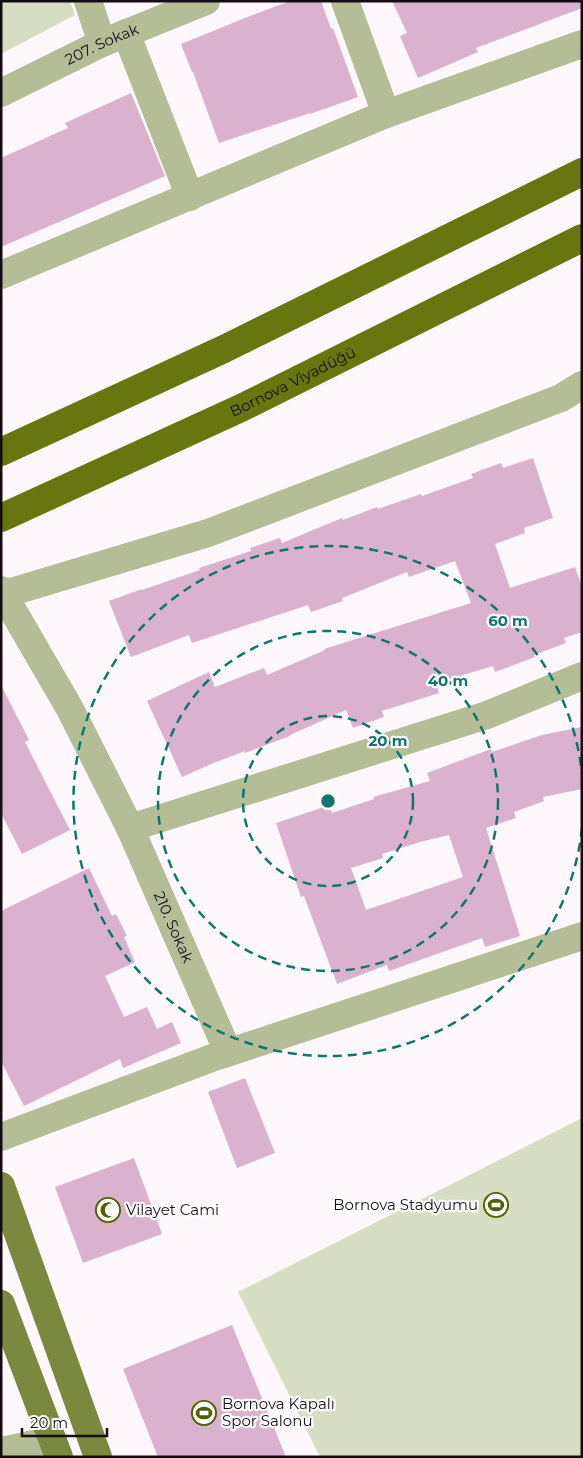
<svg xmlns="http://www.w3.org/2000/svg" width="583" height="1458" font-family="Montserrat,sans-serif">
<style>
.green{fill:#d8dec3}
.building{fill:#dab2ce;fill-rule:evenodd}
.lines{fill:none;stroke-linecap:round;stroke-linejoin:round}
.minor{stroke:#b4bd96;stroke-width:28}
.major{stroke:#7b893e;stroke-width:28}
.highway{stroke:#67760f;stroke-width:28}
.ring{fill:none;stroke:#0f766e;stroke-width:2.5;stroke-dasharray:9 6}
.labels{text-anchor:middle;stroke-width:4.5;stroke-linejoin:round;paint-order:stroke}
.street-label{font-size:15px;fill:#160c13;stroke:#fff}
.poi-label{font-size:15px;fill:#160c13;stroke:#fff;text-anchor:start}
.centre{fill:#0f766e;stroke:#fff;stroke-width:2.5}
.ring-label{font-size:15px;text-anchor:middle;font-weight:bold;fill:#0f766e;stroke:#fff;stroke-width:4.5;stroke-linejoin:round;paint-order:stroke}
</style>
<rect width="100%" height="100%" fill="#fef8fc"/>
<g class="green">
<polygon points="1,1 70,1 75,15 1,54"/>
<polygon points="582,1118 582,1457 320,1457 238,1292"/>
</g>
<g class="building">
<polygon points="290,1 321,1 331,29 333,28 358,97 310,114 310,113 219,143 193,72 192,72 181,44 250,16"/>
<polygon points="392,1 582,1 582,8 476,48 478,52 418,78 400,36 407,33"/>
<polygon points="131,93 165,176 1,247 1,158 68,128 65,123"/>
<polygon points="533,458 553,518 524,528 525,533 495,544 510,588 575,567 582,587 582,632 564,638 566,643 534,655 535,657 495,672 493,666 436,683 439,693 382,711 384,717 353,728 346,710 290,735 290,736 245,753 245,751 211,764 182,777 147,701 209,672 215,687 264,668 267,675 325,650 324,649 471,603 455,561 409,577 407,572 342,598 343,601 311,612 308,605 192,643 189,635 131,657 109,601 142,589 142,590 200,570 199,568 251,551 250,548 280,538 282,543 342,518 343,520 377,507 378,509 421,494 422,496 473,478 471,474 501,463 503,468"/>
<polygon points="1,685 29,740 25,742 70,830 22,854 1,813"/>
<path d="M 582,727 L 582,789 L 543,797 L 544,801 L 514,812 L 516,818 L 486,828 L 520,936 L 485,947 L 482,938 L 389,971 L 387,965 L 337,984 L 304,896 L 301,897 L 276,823 L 330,805 L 332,813 L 374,799 L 373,797 L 430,781 L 427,773 L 491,749 L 492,752 L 542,735 ZM 449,835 L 463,877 L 366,910 L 351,868 L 383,858 L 382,854 L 420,842 Z"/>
<polygon points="89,868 112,916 116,914 127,936 124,937 135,962 105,976 124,1017 147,1007 157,1029 172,1022 181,1043 123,1068 120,1059 24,1106 1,1061 1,911"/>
<polygon points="245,1078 275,1153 237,1168 208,1092"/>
<polygon points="134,1158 162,1234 83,1263 55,1187"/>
<polygon points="232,1325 286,1457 158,1457 123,1369"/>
</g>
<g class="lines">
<g class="minor">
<polyline points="88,1 102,43"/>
<polyline points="345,1 386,114"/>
<polyline points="126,33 190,197"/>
<path id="s1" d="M 1,93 L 102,43 L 206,1"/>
<polyline points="1,275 386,114 582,44"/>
<path id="s2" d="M 1,590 L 70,709 L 130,828 L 228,1052 L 1,1137"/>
<polyline points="1,595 208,533 561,398 582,385"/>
<polyline points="130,828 487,715 582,676"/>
<polyline points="221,1055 582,936"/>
<polyline points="1,1451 52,1440"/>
</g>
<g class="major">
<polyline points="1,1186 98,1457"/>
<polyline points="1,1304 59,1457"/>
</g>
<g class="highway">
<polyline points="1,452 224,349 582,172"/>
<path id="s3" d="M 1,518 L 241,408 L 582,238"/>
</g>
</g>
<g class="ring">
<circle cx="328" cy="801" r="85"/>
<circle cx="328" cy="801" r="170"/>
<path d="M582 828A255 255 0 1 1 582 774"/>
</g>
<defs>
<symbol id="stadium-ring" viewBox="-11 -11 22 22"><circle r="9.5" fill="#fff" stroke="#525f00" stroke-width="1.5"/><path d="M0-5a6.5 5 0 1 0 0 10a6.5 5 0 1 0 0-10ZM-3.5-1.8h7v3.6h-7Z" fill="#525f00"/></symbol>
<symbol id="mosque-ring" viewBox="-11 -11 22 22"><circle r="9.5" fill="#fff" stroke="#525f00" stroke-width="1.5"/><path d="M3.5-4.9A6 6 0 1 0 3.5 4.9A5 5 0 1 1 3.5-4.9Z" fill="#525f00"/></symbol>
</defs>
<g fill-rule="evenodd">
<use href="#stadium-ring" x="482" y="1191" width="28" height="28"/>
<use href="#mosque-ring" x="94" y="1196" width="28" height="28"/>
<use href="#stadium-ring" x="190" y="1399" width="28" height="28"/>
</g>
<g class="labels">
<g class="street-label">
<text dy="5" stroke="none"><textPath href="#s1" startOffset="112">207. Sokak</textPath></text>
<text dy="5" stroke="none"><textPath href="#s3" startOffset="322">Bornova Viyadüğü</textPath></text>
<text dy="5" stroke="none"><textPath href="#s2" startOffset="379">210. Sokak</textPath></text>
</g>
<g class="poi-label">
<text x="478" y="1210" text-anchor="end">Bornova Stadyumu</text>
<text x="126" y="1215">Vilayet Cami</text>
<text x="222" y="1409">Bornova Kapalı<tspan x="222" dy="17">Spor Salonu</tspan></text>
</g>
</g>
<circle cx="328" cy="801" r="8" class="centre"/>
<g class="ring-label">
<text x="508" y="626">60 m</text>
<text x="448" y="686">40 m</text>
<text x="388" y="746">20 m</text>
</g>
<rect width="583" height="1458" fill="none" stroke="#160c13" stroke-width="5"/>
<path d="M22 1428v8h85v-8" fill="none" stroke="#160c13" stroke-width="2.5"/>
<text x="30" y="1428" font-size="15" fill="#160c13" stroke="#ffffff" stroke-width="4" paint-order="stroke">20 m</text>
</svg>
